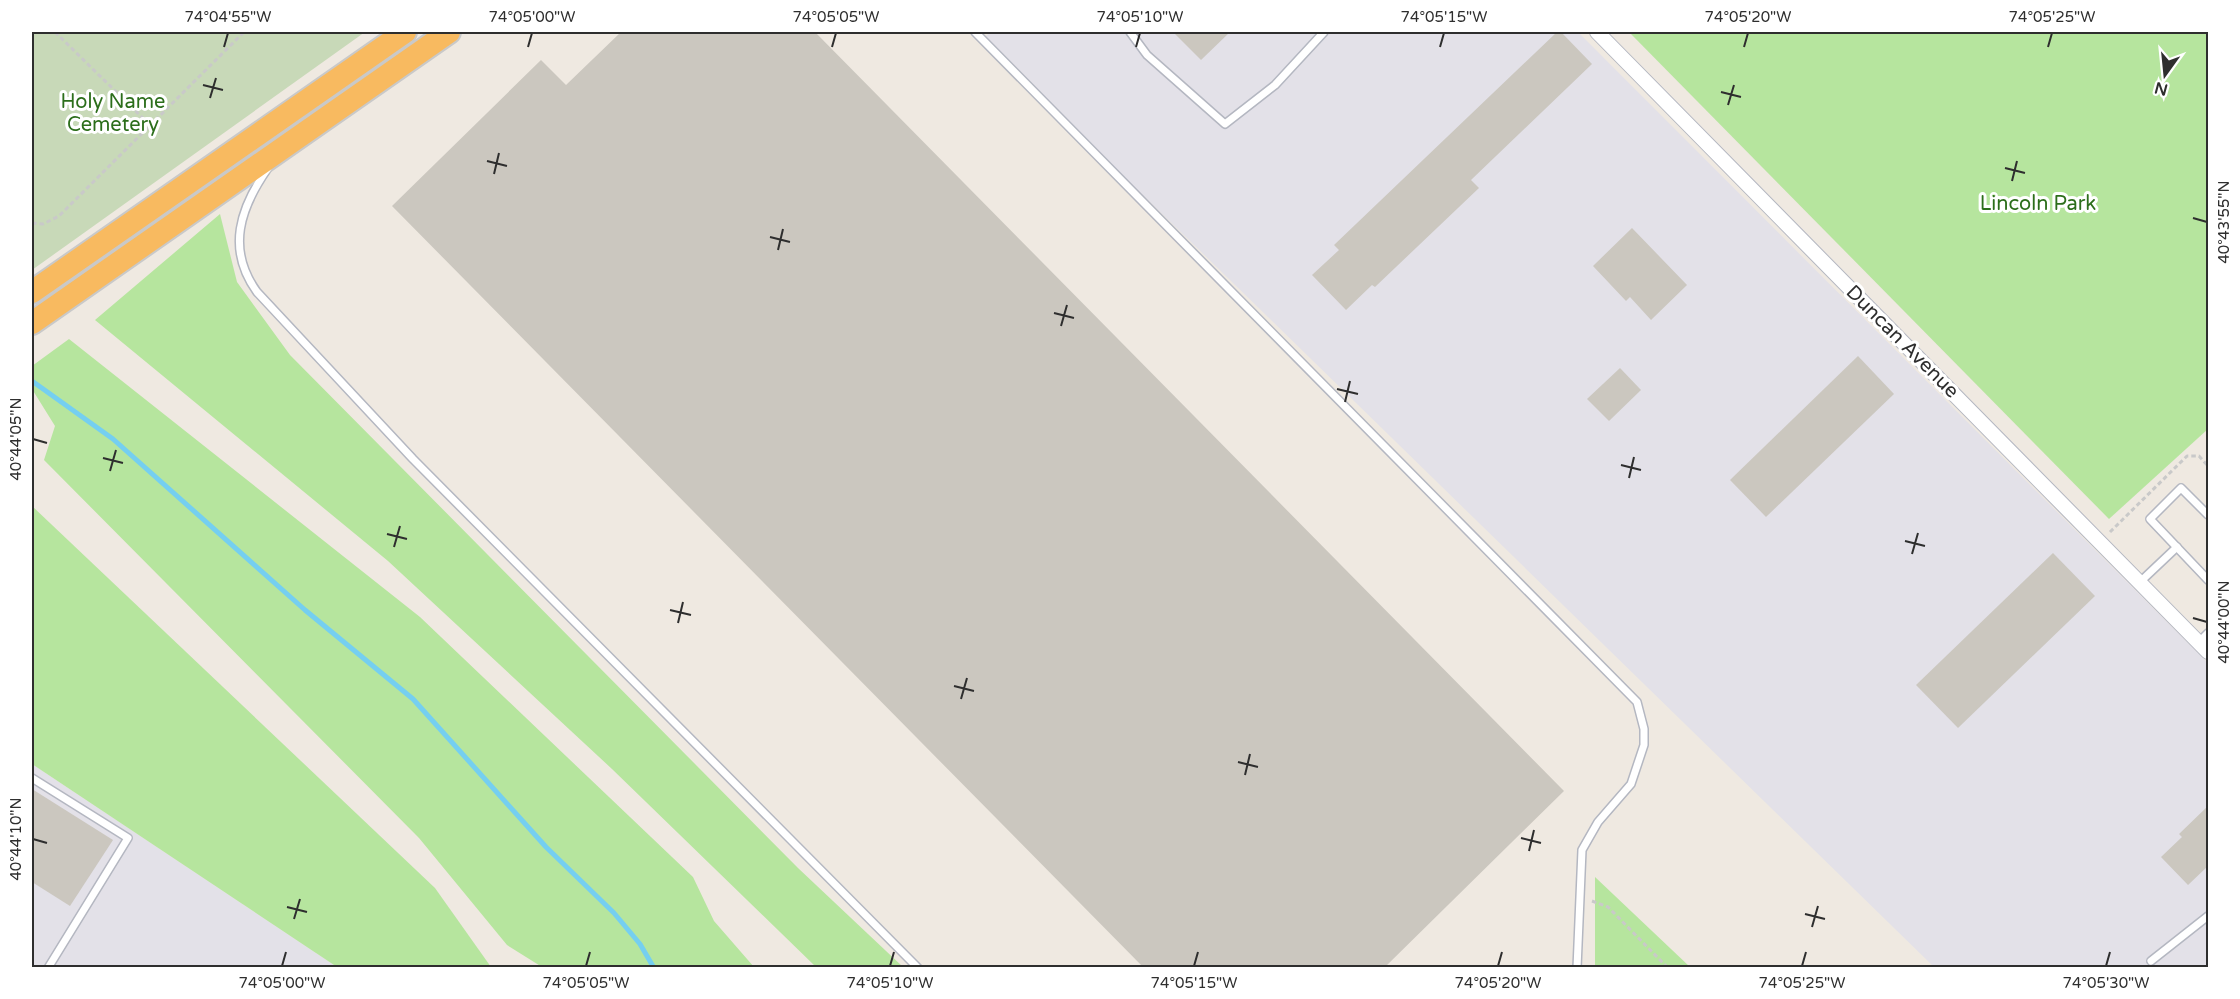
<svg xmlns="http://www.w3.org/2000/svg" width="2240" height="999" font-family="'Varela Round',sans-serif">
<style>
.industrial{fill:#e3e1e8}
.green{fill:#b6e59e}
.cemetery{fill:#c8d9b8}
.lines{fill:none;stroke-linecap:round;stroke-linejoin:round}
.stream{stroke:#75cff0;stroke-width:5}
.building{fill:#cbc7bf}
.service-casing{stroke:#b4b7c1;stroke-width:10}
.minor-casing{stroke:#b4b7c1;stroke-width:16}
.trunk-casing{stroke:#c9c9c9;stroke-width:26}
.path{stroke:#c9c9c9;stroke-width:3;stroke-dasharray:4.5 3;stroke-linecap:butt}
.service{stroke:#fff;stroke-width:7}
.minor{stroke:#fff;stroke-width:14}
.trunk{stroke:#f8ba60;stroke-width:22}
.ticks{fill:none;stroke:#2e2e2e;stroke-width:2}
.labels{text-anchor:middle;stroke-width:6;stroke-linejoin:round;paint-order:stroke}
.park-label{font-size:20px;fill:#2c6e1b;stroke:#fff}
.street-label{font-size:20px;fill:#2e2e2e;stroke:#fff}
.neatline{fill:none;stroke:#2e2e2e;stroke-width:2}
.ticks-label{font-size:15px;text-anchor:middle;fill:#2e2e2e}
</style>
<rect width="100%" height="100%" fill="#efe9e1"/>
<g class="industrial">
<polygon points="990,32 1578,32 2208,663 2208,967 1934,967 983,39"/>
<polygon points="32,764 337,967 32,967"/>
</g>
<g class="green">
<polygon points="1629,32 2208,32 2208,429 2109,519"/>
<polygon points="220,214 237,282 290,355 798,868 903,967 816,967 612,769 388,561 95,320"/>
<polygon points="69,339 420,617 693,877 714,921 754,967 542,967 507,945 419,838 44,460 55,426 32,389 32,366"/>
<polygon points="32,506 435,888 491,967 337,967 32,764"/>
<polygon points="1595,877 1690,967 1595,967"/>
</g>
<polygon class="cemetery" points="32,32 365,32 32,270"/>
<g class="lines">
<polyline class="stream" points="32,381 113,439 305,610 413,699 546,847 614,913 640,944 654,968"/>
</g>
<g class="building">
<polygon points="621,32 815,32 1564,791 1384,968 1144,968 392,206 541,60 566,85"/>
<polygon points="1173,32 1230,32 1201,60"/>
<polygon points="1557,32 1561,32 1592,64 1471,180 1479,188 1375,287 1372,285 1346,310 1312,275 1339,250 1334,245"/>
<polygon points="1632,228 1687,285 1651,320 1630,297 1626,301 1593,266"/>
<polygon points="1858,356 1894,394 1766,517 1730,480"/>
<polygon points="1620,368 1641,390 1609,421 1587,399"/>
<polygon points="2053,553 2095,596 1958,728 1916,685"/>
<polygon points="32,789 113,840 70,906 32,882"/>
<polygon points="2208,806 2208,866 2188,885 2161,857 2182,837 2179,834"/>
</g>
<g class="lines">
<defs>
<g id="service">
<polyline points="975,32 1637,702 1644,729 1644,745 1631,784 1598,822 1582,850 1577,968"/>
<polyline points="1130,32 1147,55 1225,124 1275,85 1324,32"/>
<path d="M 268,168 C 240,208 226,249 257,292 L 413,459 L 918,968"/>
<polyline points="2208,515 2181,488 2150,519 2208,580"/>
<polyline points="2140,582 2177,547"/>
<polyline points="2199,642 2208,633"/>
<polyline points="32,778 128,838 48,968"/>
<polyline points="2151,961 2208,916"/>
</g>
<polyline id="minor" points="1597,32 2208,652"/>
<g id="trunk">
<polyline points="32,292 405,32"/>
<polyline points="32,323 449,32"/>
</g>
</defs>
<use href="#service" class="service-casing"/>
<use href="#minor" class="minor-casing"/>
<use href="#trunk" class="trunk-casing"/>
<g class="path">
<polyline points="55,32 151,126"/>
<polyline points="32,223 43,224 59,216 244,32"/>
<polyline points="2110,532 2187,456 2199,456 2208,466"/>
<polyline points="1592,901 1608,907 1668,968"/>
</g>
<use href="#service" class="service"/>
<use href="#minor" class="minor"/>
<use href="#trunk" class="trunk"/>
</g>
<path class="ticks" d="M 224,47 L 228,33M 528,47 L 532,33M 832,47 L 836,33M 1136,47 L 1140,33M 1440,47 L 1444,33M 1744,47 L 1748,33M 2048,47 L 2052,33M 203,85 L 223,90M 1721,92 L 1741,97M 210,98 L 216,78M 1728,105 L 1734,85M 487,161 L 507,166M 2005,168 L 2025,173M 494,174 L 499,153M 2012,181 L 2017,161M 2193,218 L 2207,222M 770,237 L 790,242M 778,250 L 783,229M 1054,313 L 1074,318M 1061,326 L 1067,305M 1337,389 L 1358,394M 1345,402 L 1350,381M 33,439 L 47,443M 103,458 L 123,463M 1621,465 L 1641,470M 110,471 L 116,450M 1629,478 L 1634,457M 387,534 L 407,539M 1905,541 L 1925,546M 394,547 L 400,526M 1912,554 L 1918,533M 670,610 L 691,615M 2193,618 L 2207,622M 678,623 L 683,602M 954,686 L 974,691M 961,699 L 967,678M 1238,762 L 1258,767M 1245,775 L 1250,754M 1521,838 L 1541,843M 33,839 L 47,843M 1529,851 L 1534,830M 287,907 L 307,912M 1805,914 L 1825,919M 294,919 L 300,899M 1812,927 L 1818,906M 282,966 L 286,952M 586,966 L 590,952M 890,966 L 894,952M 1194,966 L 1198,952M 1498,966 L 1502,952M 1802,966 L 1806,952M 2106,966 L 2110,952"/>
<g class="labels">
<g class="park-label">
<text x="113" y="108">Holy Name<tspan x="113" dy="23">Cemetery</tspan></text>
<text x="2038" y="210">Lincoln Park</text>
</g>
<g class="street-label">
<text transform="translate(1903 341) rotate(45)" y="7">Duncan Avenue</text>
</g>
</g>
<rect width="2240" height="999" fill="none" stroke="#ffffff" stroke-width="66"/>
<g transform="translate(2165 75) rotate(195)" stroke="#ffffff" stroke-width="4.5" paint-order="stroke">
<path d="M0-4.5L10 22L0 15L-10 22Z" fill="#2e2e2e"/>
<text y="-9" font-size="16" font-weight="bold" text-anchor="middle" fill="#2e2e2e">N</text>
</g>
<rect x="33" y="33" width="2174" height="933" class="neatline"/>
<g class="ticks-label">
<text x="228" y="22">74°04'55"W</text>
<text x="532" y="22">74°05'00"W</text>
<text x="836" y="22">74°05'05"W</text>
<text x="1140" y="22">74°05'10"W</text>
<text x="1444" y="22">74°05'15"W</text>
<text x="1748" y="22">74°05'20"W</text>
<text x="2052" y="22">74°05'25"W</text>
<text transform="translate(2224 222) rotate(-90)" y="5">40°43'55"N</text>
<text transform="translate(16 439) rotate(-90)" y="5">40°44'05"N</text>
<text transform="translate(2224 622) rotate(-90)" y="5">40°44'00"N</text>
<text transform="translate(16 839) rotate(-90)" y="5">40°44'10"N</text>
<text x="282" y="988">74°05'00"W</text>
<text x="586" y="988">74°05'05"W</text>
<text x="890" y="988">74°05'10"W</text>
<text x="1194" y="988">74°05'15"W</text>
<text x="1498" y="988">74°05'20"W</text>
<text x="1802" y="988">74°05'25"W</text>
<text x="2106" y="988">74°05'30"W</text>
</g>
</svg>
